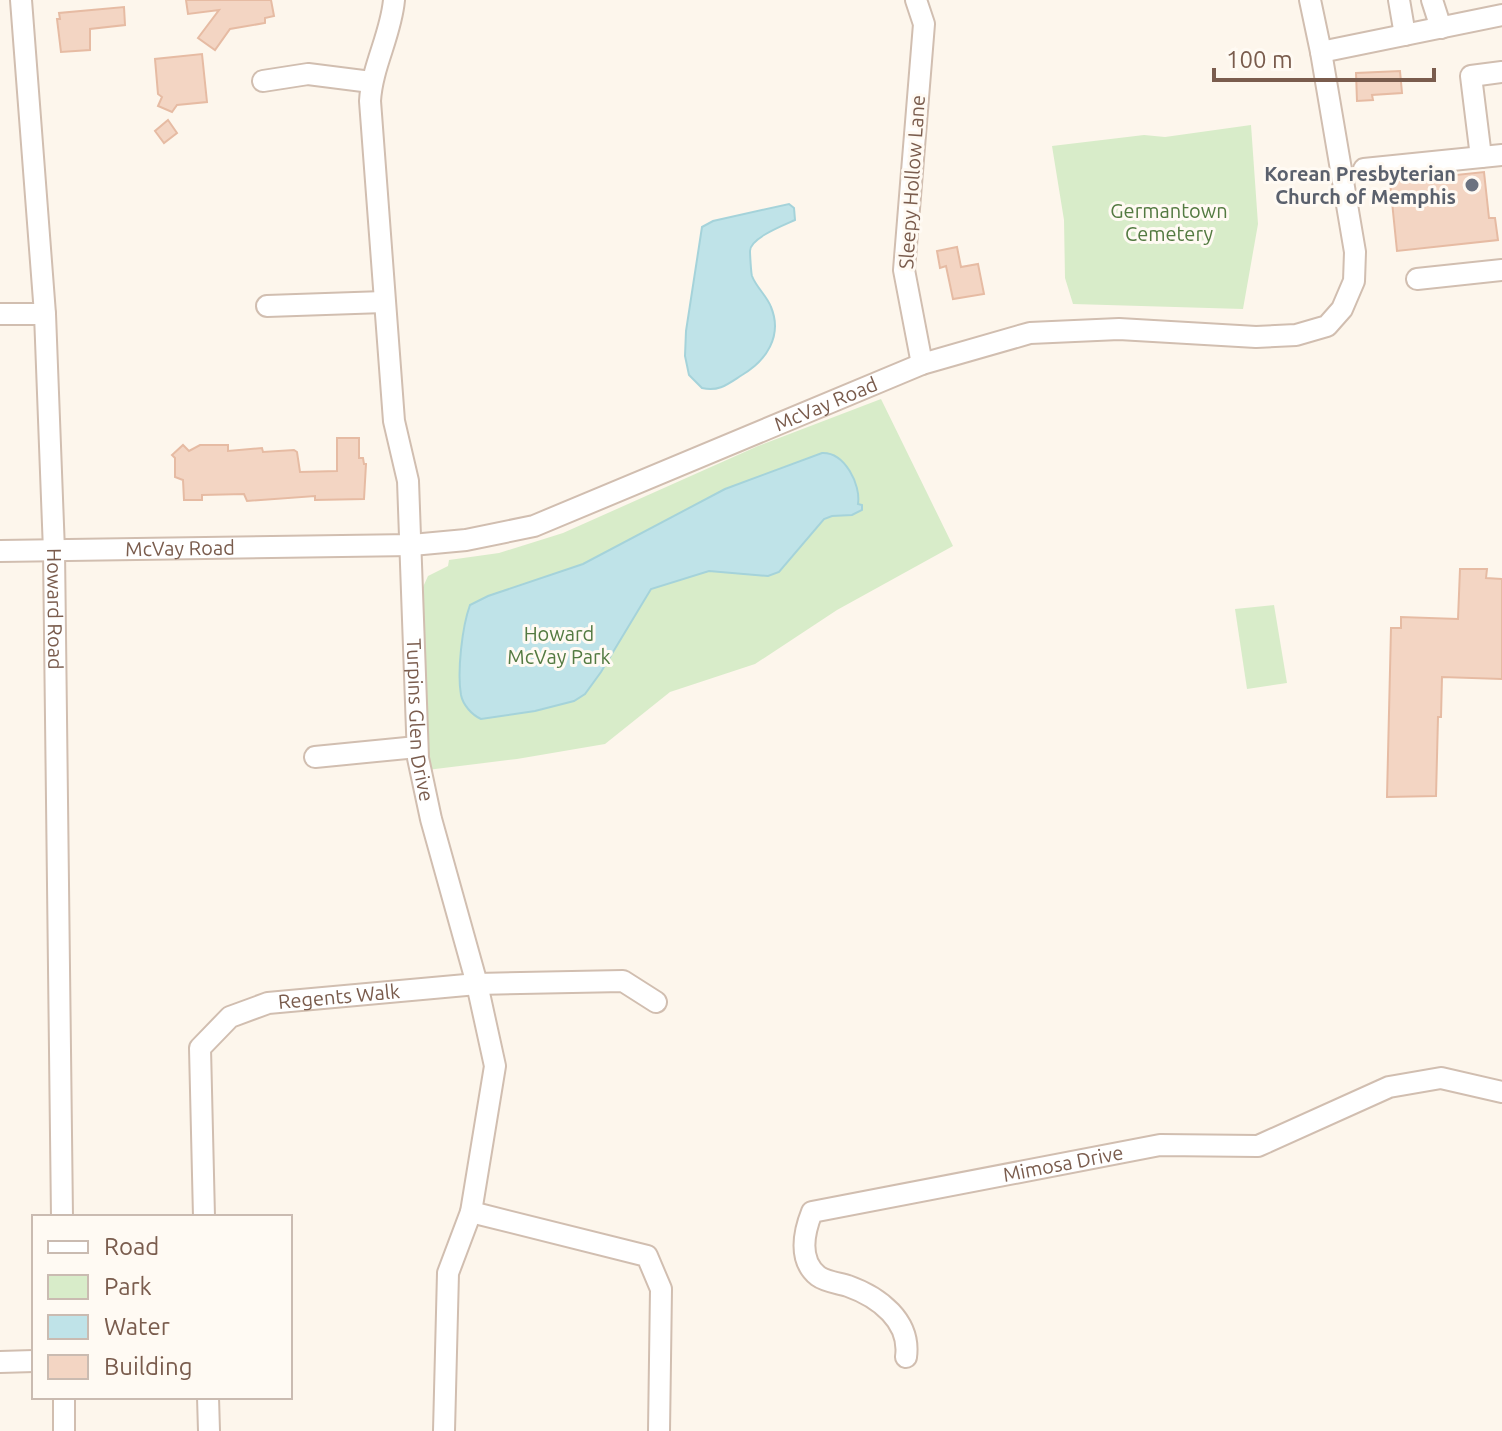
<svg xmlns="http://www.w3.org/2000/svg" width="1502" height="1431" font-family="Ubuntu,sans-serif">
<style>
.green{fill:#d8ecc9}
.water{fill:#bfe3e8;stroke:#a5d3da;stroke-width:2}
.building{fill:#f3d5c3;stroke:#e6bba3;stroke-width:2}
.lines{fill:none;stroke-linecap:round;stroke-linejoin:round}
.minor-casing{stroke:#d1beb0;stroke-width:24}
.minor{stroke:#fff;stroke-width:20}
.worship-dot{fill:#6b7280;stroke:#fffaf3;stroke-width:3}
.labels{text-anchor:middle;stroke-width:6;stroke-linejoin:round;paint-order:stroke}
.worship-label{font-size:20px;font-weight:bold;fill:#5b616d;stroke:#fffaf3;text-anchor:end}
.street-label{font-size:20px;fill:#7a5c4d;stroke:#fffaf3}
.park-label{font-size:20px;fill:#537a41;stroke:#fffaf3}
</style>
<rect width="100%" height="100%" fill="#fdf6ec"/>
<g class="green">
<polygon points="1251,125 1258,224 1243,309 1073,304 1065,278 1064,220 1052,146 1144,135 1165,137"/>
<polygon points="881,399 953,546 837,610 755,664 670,692 605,744 517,759 427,770 423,587 428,576 448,566 449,560 499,553 563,533 758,446"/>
<polygon points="1274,605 1287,683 1247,689 1235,609"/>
</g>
<g class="water">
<path d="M 789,204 L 794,208 L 795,220 C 784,225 750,238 750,251 C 750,254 751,273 752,276 C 756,287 767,296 771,307 C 783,336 766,361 742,375 C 728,384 719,392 702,388 L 689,375 L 685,356 L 686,331 L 702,227 L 713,221 Z"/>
<path d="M 822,453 C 845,452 861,485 858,504 L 862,505 L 862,510 L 852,515 L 832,516 L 824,519 L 779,572 L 768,576 L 709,571 L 651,589 L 601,672 L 585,694 L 574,701 L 535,711 L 481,719 C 472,715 463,705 461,695 C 457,672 462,627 470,605 L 488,596 L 583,564 L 725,489 Z"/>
</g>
<g class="building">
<polygon points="186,0 271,0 274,16 265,18 265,23 230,29 215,50 198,38 219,10 188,14"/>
<polygon points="124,7 125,25 90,29 90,50 61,52 57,19 60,19 59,13"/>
<polygon points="202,54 207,102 177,105 172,112 158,106 162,97 158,94 155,59"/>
<polygon points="1400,71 1402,93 1372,95 1373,100 1357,101 1356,73"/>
<polygon points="168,120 177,133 164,143 155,131"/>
<polygon points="1484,172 1489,218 1495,218 1498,240 1397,251 1390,182"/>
<polygon points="957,247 961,267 978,264 984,294 953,299 946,266 940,268 937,251"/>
<polygon points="337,438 359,438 359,458 363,458 364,464 366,464 364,499 315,500 315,496 247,501 244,494 202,495 202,500 184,500 183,480 175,477 175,458 172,455 183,445 189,451 200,445 228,445 228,451 262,448 263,452 294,450 297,452 300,472 337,471"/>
<polygon points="1460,569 1487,569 1486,578 1502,579 1502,679 1442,677 1441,717 1438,717 1436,796 1387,797 1391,628 1401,628 1401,617 1458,619"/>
</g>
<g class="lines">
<defs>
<g id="minor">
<path id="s1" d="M 21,0 L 45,314 L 54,551 L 62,1217"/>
<path id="s2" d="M 394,0 C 391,35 372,66 370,101 L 394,421 L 408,481 L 418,758 L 431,819 L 477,984 L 495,1066 L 471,1212 L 448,1273 L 444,1431"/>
<polyline points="916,0 924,24 904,270 922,364"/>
<polyline points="1399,0 1405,35"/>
<polyline points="1432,0 1441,28"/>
<polyline points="1321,52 1502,15"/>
<polyline points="263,81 308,74 371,82"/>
<polyline points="1481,157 1471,76 1502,72"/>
<polyline points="1364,169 1502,155"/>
<polyline points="1417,279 1502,270"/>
<polyline points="267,306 384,302"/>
<polyline points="0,314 45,314"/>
<path id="s3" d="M 0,551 L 412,545 L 466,540 L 534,526 L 922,364 L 1030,333 L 1119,329 L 1256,337 L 1296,335 L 1327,326 L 1342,309 L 1354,281 L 1355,252 L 1321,52 L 1310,0"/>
<polyline points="315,757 417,747"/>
<polyline points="471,1212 647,1256 661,1289 659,1431"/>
<path id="s4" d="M 204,1217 L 200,1048 L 230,1017 L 268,1003 L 477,984 L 623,981 L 656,1002"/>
<path id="s5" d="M 906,1357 C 911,1321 879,1297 848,1286 C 839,1283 826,1282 818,1276 C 798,1260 804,1232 812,1212 L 1160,1145 L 1258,1146 L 1389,1087 L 1441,1078 L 1502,1092"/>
<polyline points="0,1362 34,1361"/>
<polyline points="64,1397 64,1431"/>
<polyline points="208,1397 209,1431"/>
</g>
</defs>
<use href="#minor" class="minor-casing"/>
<use href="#minor" class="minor"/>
</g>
<circle class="worship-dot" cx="1472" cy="185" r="8"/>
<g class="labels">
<g class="worship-label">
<text x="1456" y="181">Korean Presbyterian<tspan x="1456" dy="23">Church of Memphis</tspan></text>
</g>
<g class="street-label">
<text transform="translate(912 182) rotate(-86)" y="7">Sleepy Hollow Lane</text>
<text dy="7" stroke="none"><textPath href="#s3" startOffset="852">McVay Road</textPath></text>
<text dy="7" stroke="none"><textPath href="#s3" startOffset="180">McVay Road</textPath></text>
<text dy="7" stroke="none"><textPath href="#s1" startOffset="610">Howard Road</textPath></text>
<text dy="7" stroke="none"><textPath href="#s2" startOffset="726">Turpins Glen Drive</textPath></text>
<text dy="7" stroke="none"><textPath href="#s4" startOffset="324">Regents Walk</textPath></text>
<text dy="7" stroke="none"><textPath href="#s5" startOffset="456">Mimosa Drive</textPath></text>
</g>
<g class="park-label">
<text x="1169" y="218">Germantown<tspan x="1169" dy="23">Cemetery</tspan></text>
<text x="559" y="641">Howard<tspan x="559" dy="23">McVay Park</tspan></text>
</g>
</g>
<rect x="32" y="1215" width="260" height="184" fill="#fffaf3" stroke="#cabbb1" stroke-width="2"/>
<rect x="48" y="1241" width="40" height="12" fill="#ffffff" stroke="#cabbb1" stroke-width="2"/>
<text x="104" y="1255" font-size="24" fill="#7a5c4d">Road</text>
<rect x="48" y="1275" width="40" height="24" fill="#d8ecc9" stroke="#cabbb1" stroke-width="2"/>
<text x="104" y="1295" font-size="24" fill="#7a5c4d">Park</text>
<rect x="48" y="1315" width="40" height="24" fill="#bfe3e8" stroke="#cabbb1" stroke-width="2"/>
<text x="104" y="1335" font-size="24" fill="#7a5c4d">Water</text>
<rect x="48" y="1355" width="40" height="24" fill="#f3d5c3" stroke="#cabbb1" stroke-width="2"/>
<text x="104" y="1375" font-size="24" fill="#7a5c4d">Building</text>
<path d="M1214 68v12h220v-12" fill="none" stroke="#7a5c4d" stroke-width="4"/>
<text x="1226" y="68" font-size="24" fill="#7a5c4d" stroke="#fffaf3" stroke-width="6" paint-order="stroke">100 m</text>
</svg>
